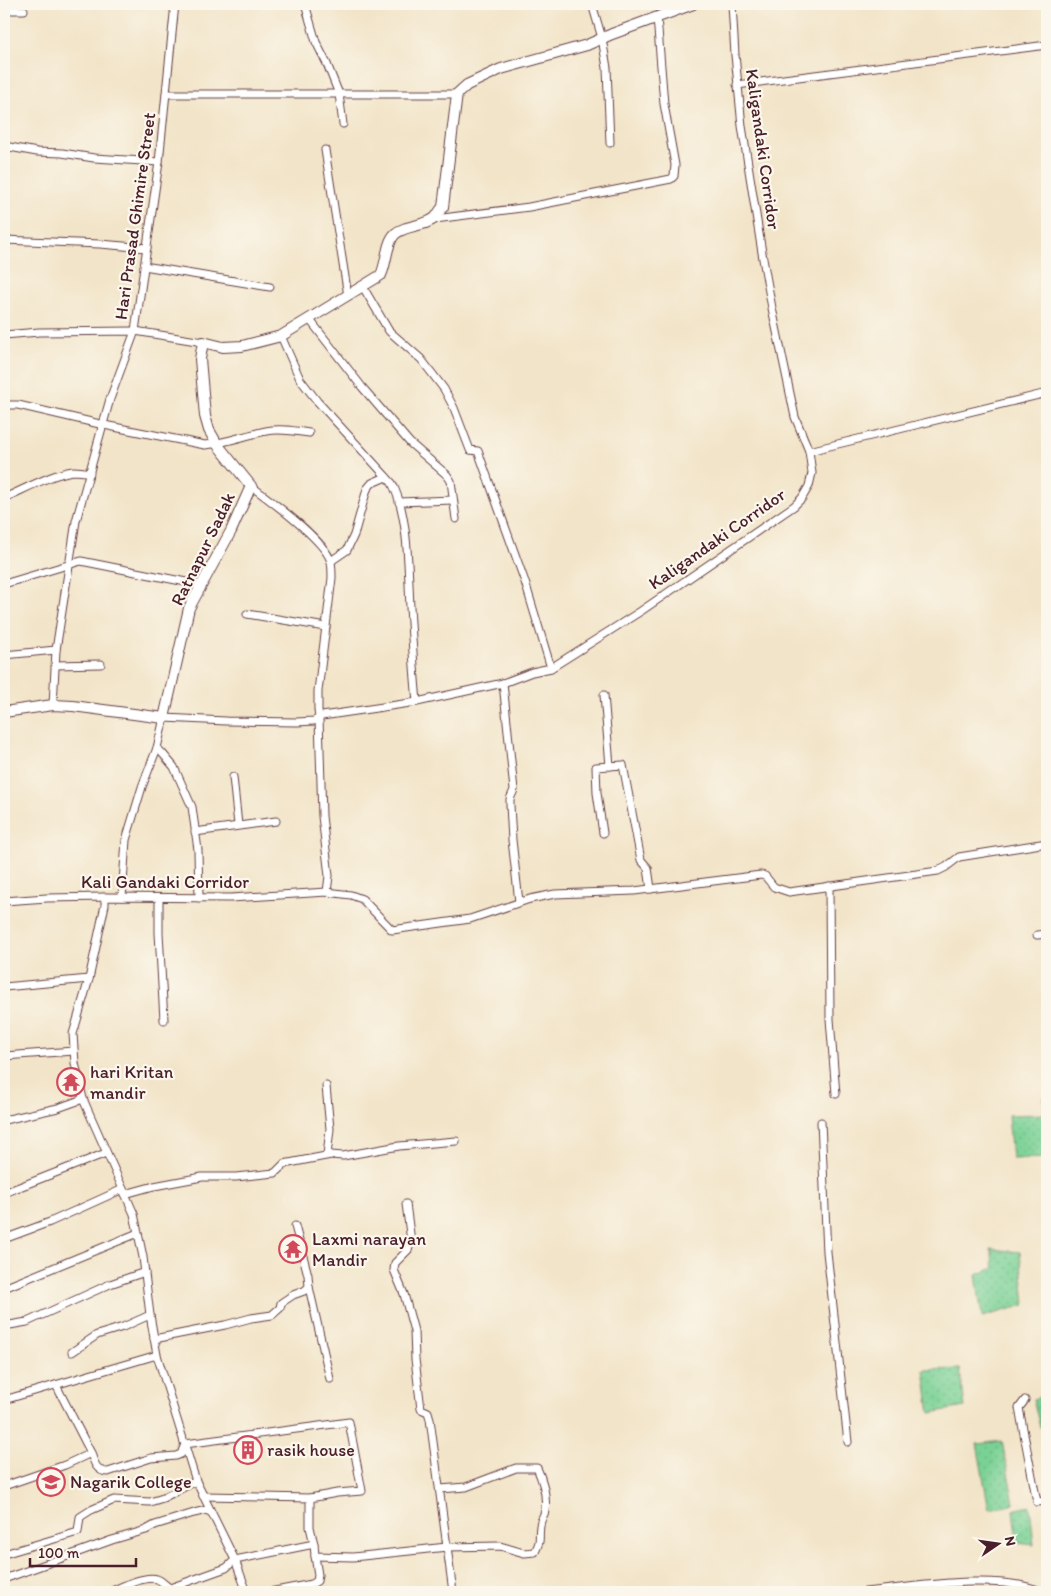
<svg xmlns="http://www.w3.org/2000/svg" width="1051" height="1596" font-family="Itim,sans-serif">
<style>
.grass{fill:url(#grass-dots);stroke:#627860}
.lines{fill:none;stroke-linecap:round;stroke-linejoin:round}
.street-casing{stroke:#633d43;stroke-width:9}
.secondary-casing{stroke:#633d43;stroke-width:12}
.street{stroke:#fff;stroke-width:7}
.secondary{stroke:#fff;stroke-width:10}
.labels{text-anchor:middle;stroke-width:4.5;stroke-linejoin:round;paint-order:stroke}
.street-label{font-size:18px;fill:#4a1f2b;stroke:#fbf7ec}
.poi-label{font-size:18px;fill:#4a1f2b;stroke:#fbf7ec;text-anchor:start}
</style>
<defs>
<pattern id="grass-dots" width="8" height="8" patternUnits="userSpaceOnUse" patternTransform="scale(1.25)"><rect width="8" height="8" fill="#7ad195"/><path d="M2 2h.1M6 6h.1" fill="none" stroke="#6bb381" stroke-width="1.8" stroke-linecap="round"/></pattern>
</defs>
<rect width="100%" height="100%" fill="#fbf7ec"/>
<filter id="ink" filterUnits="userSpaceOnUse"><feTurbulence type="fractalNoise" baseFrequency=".02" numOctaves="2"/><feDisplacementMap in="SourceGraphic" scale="10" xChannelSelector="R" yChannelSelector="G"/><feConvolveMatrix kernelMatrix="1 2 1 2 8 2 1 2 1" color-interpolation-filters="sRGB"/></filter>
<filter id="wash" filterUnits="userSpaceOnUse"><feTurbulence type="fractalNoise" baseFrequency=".0096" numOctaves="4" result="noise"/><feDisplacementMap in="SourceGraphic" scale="20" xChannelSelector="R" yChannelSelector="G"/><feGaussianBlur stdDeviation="1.12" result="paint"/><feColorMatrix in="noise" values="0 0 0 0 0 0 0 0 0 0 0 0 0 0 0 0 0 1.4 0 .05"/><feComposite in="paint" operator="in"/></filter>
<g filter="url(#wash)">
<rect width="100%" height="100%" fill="#f2e4c8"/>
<g class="grass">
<polygon points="1044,1097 1047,1097 1047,1158 1012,1159 1008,1115 1044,1114"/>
<polygon points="991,1249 1020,1252 1025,1305 982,1317 976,1275 994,1268"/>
<polygon points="960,1369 965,1407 930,1413 924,1370"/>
<polygon points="1047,1395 1047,1427 1040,1427 1033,1399"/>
<polygon points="1002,1441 1014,1504 989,1509 977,1444"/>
<polygon points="1030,1506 1034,1545 1017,1543 1013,1510"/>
</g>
</g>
<g filter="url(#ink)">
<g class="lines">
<defs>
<g id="street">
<polyline points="305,4 316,42 327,64 339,94 457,94"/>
<polyline points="592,4 602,38 607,68 610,143"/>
<polyline points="4,10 24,10"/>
<polyline points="737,85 1047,45"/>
<polyline points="166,94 339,94 343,124"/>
<polyline points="4,146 37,152 62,153 94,158 159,162"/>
<polyline points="325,150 348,296"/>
<polyline points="435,219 529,207 671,179 674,176 675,165 664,104 657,17"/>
<polyline points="4,240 100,244 147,248"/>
<polyline points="144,266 270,287"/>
<polyline points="363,287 389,331 421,359 444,389 454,408 470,450 478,451 525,582 551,668"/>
<polyline points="310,320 362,387 410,443 447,475 451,481 456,519"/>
<polyline points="4,335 39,332 135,331 203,342"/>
<path d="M 281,336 L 300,379 L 317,401 L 392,483 C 409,515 408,571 410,607 C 412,639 414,671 417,702"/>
<path d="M 4,405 L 18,405 L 104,425 L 205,445 C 226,443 246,435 266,431 C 280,428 296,431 309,433"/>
<polyline points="809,451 1047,393"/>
<path d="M 4,498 C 23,490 53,473 74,471 C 79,471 85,472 90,473"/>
<polyline points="399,502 453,500"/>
<polyline points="331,561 347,550 354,535 367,489 372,483 386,477"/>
<polyline points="4,584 81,561 201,585"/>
<polyline points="247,614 326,627"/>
<polyline points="4,655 56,650"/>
<polyline points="55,665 101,664"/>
<polyline points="503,683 514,790 510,799 510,805 512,840 519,902"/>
<polyline points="604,695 610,766"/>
<polyline points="53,705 56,650 76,521 110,399 135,331 159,162 175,4"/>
<polyline points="157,748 163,754 174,767 192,807 198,850 199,898"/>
<polyline points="233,777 238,825"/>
<polyline points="195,832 276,821"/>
<polyline points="603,833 597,793 596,767 623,765 641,860 648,868 651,889"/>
<polyline points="829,886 830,1019 836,1094"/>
<polyline points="327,892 329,876 322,816 319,718 322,716 417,702 503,683 532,672 551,668 641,611 794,506 802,498 809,486 812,473 809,451 795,417 772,308 763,259 742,126 735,55 732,4"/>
<polyline points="105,897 105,905 89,979 73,1034 75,1063 83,1099 134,1214 143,1257 150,1315 157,1355 196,1481 235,1560 247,1592"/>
<path d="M 122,897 L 126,840 L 142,787 L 157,748 L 164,718 L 226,721 L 297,722 L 314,721 L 319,718 L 318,710 L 318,691 L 332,578 C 332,573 332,567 331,562 C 326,541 270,500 251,486"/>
<polyline points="159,898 159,933 164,1020"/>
<polyline points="4,901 47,898 105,897 231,898 327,892 351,895 362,899 392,930 470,919 530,899 555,894 634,891 761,875 765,876 774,887 789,892 938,871 946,867 959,857 1047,843"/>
<polyline points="1037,935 1047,934"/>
<polyline points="4,987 89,979"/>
<polyline points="4,1056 74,1051"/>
<polyline points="326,1086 330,1129 327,1155"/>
<polyline points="4,1120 58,1108 83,1099"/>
<polyline points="821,1122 827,1252 848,1442"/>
<polyline points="4,1193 106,1153"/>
<polyline points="125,1194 154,1186 202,1177 236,1177 275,1173 284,1164 331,1155 343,1156 399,1146 456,1141"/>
<polyline points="406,1204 411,1241 408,1250 395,1263 394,1270 404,1294 414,1331 415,1359 421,1409 428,1412 430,1419 453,1592"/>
<polyline points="4,1239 50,1222 123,1189"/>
<polyline points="309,1287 330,1379"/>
<polyline points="4,1288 138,1233"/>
<polyline points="4,1326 27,1322 110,1284 145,1272"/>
<polyline points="154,1339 225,1325 251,1318 272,1315 280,1308 281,1303 293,1295 304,1291 309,1287 308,1275 295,1226"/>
<polyline points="72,1352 97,1335 123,1327 150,1315"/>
<polyline points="56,1385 91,1453"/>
<polyline points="4,1400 157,1355"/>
<polyline points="1025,1400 1019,1408 1037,1502 1047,1501"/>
<path d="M 4,1486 L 65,1465 L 91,1453 C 94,1463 97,1472 108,1472 L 151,1458 L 176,1456 L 181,1454 L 185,1444 L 349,1422 L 362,1491 L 337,1493 L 310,1498 L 310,1527 L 314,1544"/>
<polyline points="203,1496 310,1498"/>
<polyline points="4,1554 78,1532 80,1517 91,1510 114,1500 150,1502 163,1498 196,1481"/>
<polyline points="4,1579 112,1540 146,1530 155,1525 194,1513 207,1510 210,1512"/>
<path d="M 110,1592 C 120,1587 146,1575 157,1579 C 161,1580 166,1586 170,1588 L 226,1568 L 235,1560 L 314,1544 L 315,1556 L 353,1557 L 447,1547 L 500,1546 L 524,1553 L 535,1552 C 542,1538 538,1539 540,1526 C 540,1520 544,1516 545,1511 C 547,1496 543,1481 537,1468 L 516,1468 L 466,1487 L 440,1489"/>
<polyline points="270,1592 312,1584 317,1581 318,1575 315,1556"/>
<polyline points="599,1592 619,1589 642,1592"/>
<path d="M 865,1592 C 913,1587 999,1572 1042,1592"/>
</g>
<path id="secondary" d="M 4,712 L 53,705 L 73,706 L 164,718 L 189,608 L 231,531 L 251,486 L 217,444 L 209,430 L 205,416 L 200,359 L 203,342 L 223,347 L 242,346 L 281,336 L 381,275 C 387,263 386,243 395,234 C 406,224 426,227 436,217 C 438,214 440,210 443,207 L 457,94 L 467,85 L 501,69 L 587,45 L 612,34 L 693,4"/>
</defs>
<use href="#street" class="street-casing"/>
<use href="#secondary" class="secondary-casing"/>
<use href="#street" class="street"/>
<use href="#secondary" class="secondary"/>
</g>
</g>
<defs>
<symbol id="temple-ring" viewBox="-11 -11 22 22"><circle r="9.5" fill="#fbf7ec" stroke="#d1495b" stroke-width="1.5"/><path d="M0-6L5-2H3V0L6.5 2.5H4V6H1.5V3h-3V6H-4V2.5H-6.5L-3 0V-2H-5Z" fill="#d1495b"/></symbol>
<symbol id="building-ring" viewBox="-11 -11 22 22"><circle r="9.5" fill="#fbf7ec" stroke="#d1495b" stroke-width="1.5"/><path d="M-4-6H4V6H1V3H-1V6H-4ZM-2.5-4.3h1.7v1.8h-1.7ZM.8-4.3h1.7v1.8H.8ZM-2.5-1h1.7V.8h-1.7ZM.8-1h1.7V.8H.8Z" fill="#d1495b"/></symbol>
<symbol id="university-ring" viewBox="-11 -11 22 22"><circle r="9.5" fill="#fbf7ec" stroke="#d1495b" stroke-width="1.5"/><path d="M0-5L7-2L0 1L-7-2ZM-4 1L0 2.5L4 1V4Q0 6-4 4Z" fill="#d1495b"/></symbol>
</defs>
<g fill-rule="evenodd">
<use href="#temple-ring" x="55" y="1066" width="32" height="32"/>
<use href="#temple-ring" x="277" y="1233" width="32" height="32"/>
<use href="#building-ring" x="232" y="1434" width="32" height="32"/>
<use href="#university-ring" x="35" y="1466" width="32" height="32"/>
</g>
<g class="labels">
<g class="street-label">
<text transform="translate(763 149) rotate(82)" y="6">Kaligandaki Corridor</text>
<text transform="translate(135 216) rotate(-82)" y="6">Hari Prasad Ghimire Street</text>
<text transform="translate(717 539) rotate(-35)" y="6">Kaligandaki Corridor</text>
<text transform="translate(203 549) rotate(-64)" y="6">Ratnapur Sadak</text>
<text x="165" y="888">Kali Gandaki Corridor</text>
</g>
<g class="poi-label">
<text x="90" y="1078">hari Kritan<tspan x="90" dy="21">mandir</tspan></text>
<text x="312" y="1245">Laxmi narayan<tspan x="312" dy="21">Mandir</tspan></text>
<text x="267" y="1456">rasik house</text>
<text x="70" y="1488">Nagarik College</text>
</g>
</g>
<rect width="1051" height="1596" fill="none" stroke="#fbf7ec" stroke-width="20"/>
<g transform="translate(998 1544) rotate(77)" stroke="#fbf7ec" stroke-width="4" paint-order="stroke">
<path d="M0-4L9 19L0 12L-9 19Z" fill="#4a1f2b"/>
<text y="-8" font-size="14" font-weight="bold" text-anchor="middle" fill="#4a1f2b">N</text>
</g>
<path d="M30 1558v8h106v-8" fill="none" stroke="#4a1f2b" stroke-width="2.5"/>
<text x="38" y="1558" font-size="15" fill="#4a1f2b" stroke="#fbf7ec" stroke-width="4" paint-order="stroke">100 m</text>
</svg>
